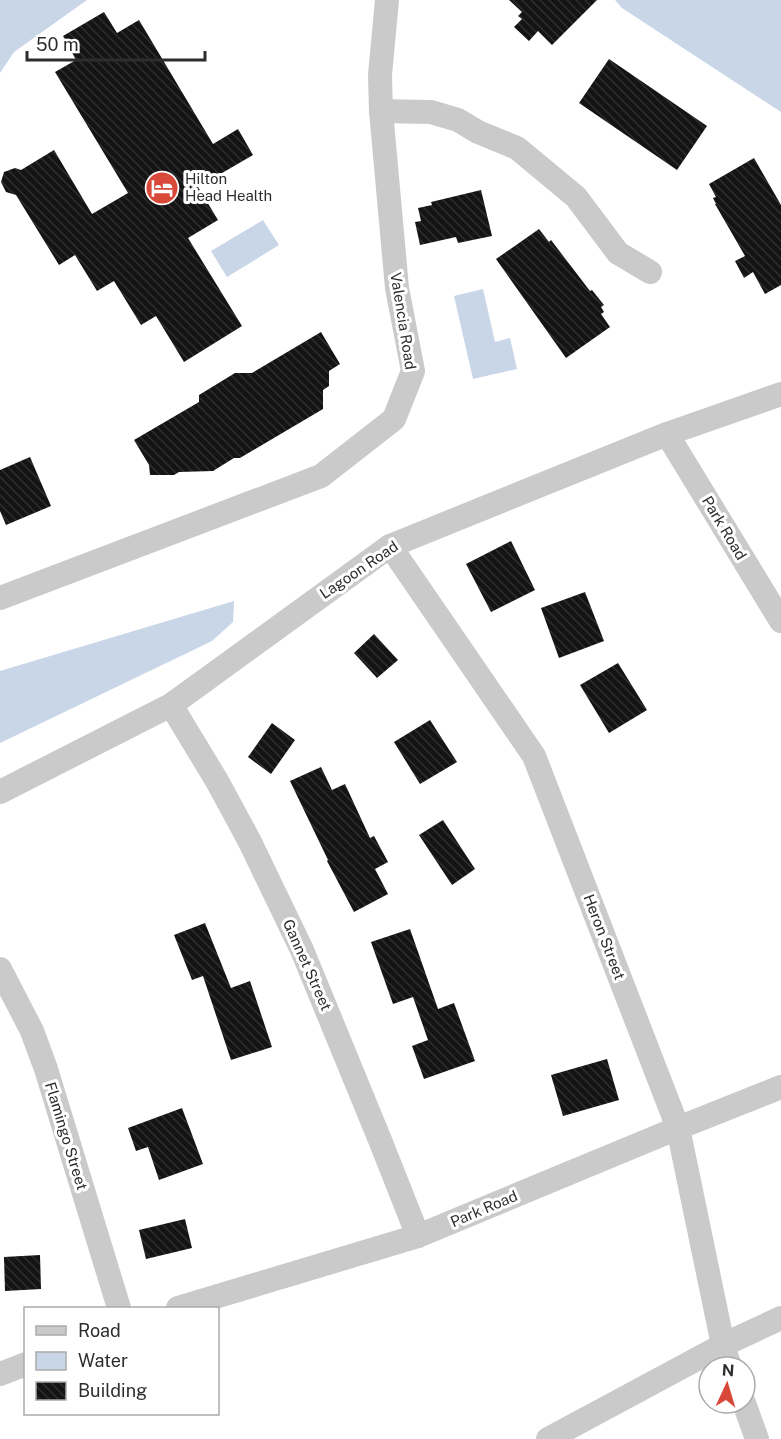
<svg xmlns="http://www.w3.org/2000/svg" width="781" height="1439" font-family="'Public Sans',sans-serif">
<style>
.water{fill:#c8d6e8}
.building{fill:url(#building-back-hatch)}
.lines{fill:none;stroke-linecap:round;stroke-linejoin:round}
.minor{stroke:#cacaca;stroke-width:24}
.labels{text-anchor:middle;stroke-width:6;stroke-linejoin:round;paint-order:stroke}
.poi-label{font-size:15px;fill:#2d2d2d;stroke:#fff;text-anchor:start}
.street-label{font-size:15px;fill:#2d2d2d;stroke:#fff}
</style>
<defs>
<pattern id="building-back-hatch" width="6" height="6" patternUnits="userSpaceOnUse" patternTransform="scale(1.5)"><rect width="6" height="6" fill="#141414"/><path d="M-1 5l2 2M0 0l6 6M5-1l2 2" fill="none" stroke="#2e2e2e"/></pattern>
</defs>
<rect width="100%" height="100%" fill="#fff"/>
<g class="water">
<polygon points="0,0 87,0 14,52 0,73"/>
<polygon points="615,0 781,0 781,112 622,8"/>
<polygon points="263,220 279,245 227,277 211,251"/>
<polygon points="483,289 495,342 510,338 517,369 473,379 454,296"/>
<polygon points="234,601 233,622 212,641 0,743 0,671"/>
</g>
<g class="building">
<polygon points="509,0 597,0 552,45 538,31 529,41 514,27 522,19 518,16 522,12"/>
<polygon points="104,12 117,33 139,20 213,144 238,129 253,155 198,187 218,220 188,238 242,326 184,362 156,316 141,325 114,281 97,291 75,255 59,265 16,195 6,192 1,182 4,172 15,168 21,170 54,150 92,214 128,193 55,72 76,60 63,36"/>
<polygon points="609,59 707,126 677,170 579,103"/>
<polygon points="754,158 781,205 781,285 765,294 753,272 744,278 735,261 745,256 715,204 716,204 713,198 716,197 709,184"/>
<polygon points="481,190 492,236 458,243 456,237 420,245 415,222 421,221 418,208 432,205 431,202"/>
<polygon points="539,229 549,242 551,240 590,291 592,290 604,305 601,307 604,312 601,314 610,327 566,358 496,259"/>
<polygon points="321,332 340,364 329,371 329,386 323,390 323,409 240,458 234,458 213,471 179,472 174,475 150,475 149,465 134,440 199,402 199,395 235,373 252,373"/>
<polygon points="30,457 51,506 6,525 0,511 0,470"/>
<polygon points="511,541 535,590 491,612 466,564"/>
<polygon points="585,592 604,641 559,658 541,608"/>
<polygon points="374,634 398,660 377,678 354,653"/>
<polygon points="618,663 647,710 609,733 580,685"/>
<polygon points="430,720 457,762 420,784 394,742"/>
<polygon points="272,723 295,740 271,774 248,757"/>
<polygon points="321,767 332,790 345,784 370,838 374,836 388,862 375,869 388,894 354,912 327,861 328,860 290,781"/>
<polygon points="443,820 475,869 452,885 419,835"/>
<polygon points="205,923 231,988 250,981 272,1047 231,1060 203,976 192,980 174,935"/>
<polygon points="410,929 438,1009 454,1003 475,1061 424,1079 412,1046 428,1040 413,997 393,1004 371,942"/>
<polygon points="607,1059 619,1100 563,1116 551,1075"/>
<polygon points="182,1108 203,1164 159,1180 148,1147 136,1151 128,1128"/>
<polygon points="185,1219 192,1248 146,1259 139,1230"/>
<polygon points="40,1255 41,1289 5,1291 4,1257"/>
</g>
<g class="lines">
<g class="minor">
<polyline points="381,111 431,112 458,120 478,132 517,148 576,197 618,253 650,272"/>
<polyline points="667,434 781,621"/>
<polyline points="390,546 534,756 678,1128 723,1345 730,1367"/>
<polyline points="0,598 321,476 394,419 413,371 397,288 381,111 380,75 387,0"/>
<polyline points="171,705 217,781 249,840 302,950 380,1140 418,1236"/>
<polyline points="0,792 171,705 390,546 667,434 781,394"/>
<polyline points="0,969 32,1031 46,1069 119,1308"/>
<polyline points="178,1308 418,1236 678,1128 781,1087"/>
<polyline points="0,1374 26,1364"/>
<polyline points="744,1403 757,1439"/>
<polyline points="548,1439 723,1345 781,1318"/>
</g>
</g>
<defs>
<symbol id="hotel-disc" viewBox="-11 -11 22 22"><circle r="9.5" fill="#d9493a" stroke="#fff"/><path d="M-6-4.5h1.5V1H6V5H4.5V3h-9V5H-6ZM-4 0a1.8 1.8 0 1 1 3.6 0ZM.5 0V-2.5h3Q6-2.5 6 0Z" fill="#fff"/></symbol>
</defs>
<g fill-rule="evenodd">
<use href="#hotel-disc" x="143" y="169" width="38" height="38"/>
</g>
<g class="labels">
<g class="poi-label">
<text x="185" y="184">Hilton<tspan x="185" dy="17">Head Health</tspan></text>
</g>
<g class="street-label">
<text transform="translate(403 321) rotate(81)" y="5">Valencia Road</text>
<text transform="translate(724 528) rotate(59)" y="5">Park Road</text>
<text transform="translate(359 570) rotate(-34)" y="5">Lagoon Road</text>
<text transform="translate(604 937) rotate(69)" y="5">Heron Street</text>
<text transform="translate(307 965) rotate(66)" y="5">Gannet Street</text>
<text transform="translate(66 1136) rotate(73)" y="5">Flamingo Street</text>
<text transform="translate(484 1209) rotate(-23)" y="5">Park Road</text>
</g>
</g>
<rect x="24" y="1307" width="195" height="108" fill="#ffffff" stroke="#ababab" stroke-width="1.5"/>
<rect x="36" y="1326" width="30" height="9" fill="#cacaca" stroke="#ababab" stroke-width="1.5"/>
<text x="78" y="1337" font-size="18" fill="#2d2d2d">Road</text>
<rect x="36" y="1352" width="30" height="18" fill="#c8d6e8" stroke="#ababab" stroke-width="1.5"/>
<text x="78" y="1367" font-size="18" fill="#2d2d2d">Water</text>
<rect x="36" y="1382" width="30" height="18" fill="url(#building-back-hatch)" stroke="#ababab" stroke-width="1.5"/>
<text x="78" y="1397" font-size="18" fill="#2d2d2d">Building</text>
<g transform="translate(727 1385) rotate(4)"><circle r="28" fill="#ffffff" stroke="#ababab" stroke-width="1.5"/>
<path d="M0-4.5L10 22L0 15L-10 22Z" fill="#d9493a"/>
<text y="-9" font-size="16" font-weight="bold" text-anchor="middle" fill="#2d2d2d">N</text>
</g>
<path d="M27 51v9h178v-9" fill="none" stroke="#2d2d2d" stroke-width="3"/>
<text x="36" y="51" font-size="18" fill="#2d2d2d" stroke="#ffffff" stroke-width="4.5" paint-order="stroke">50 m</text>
</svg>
